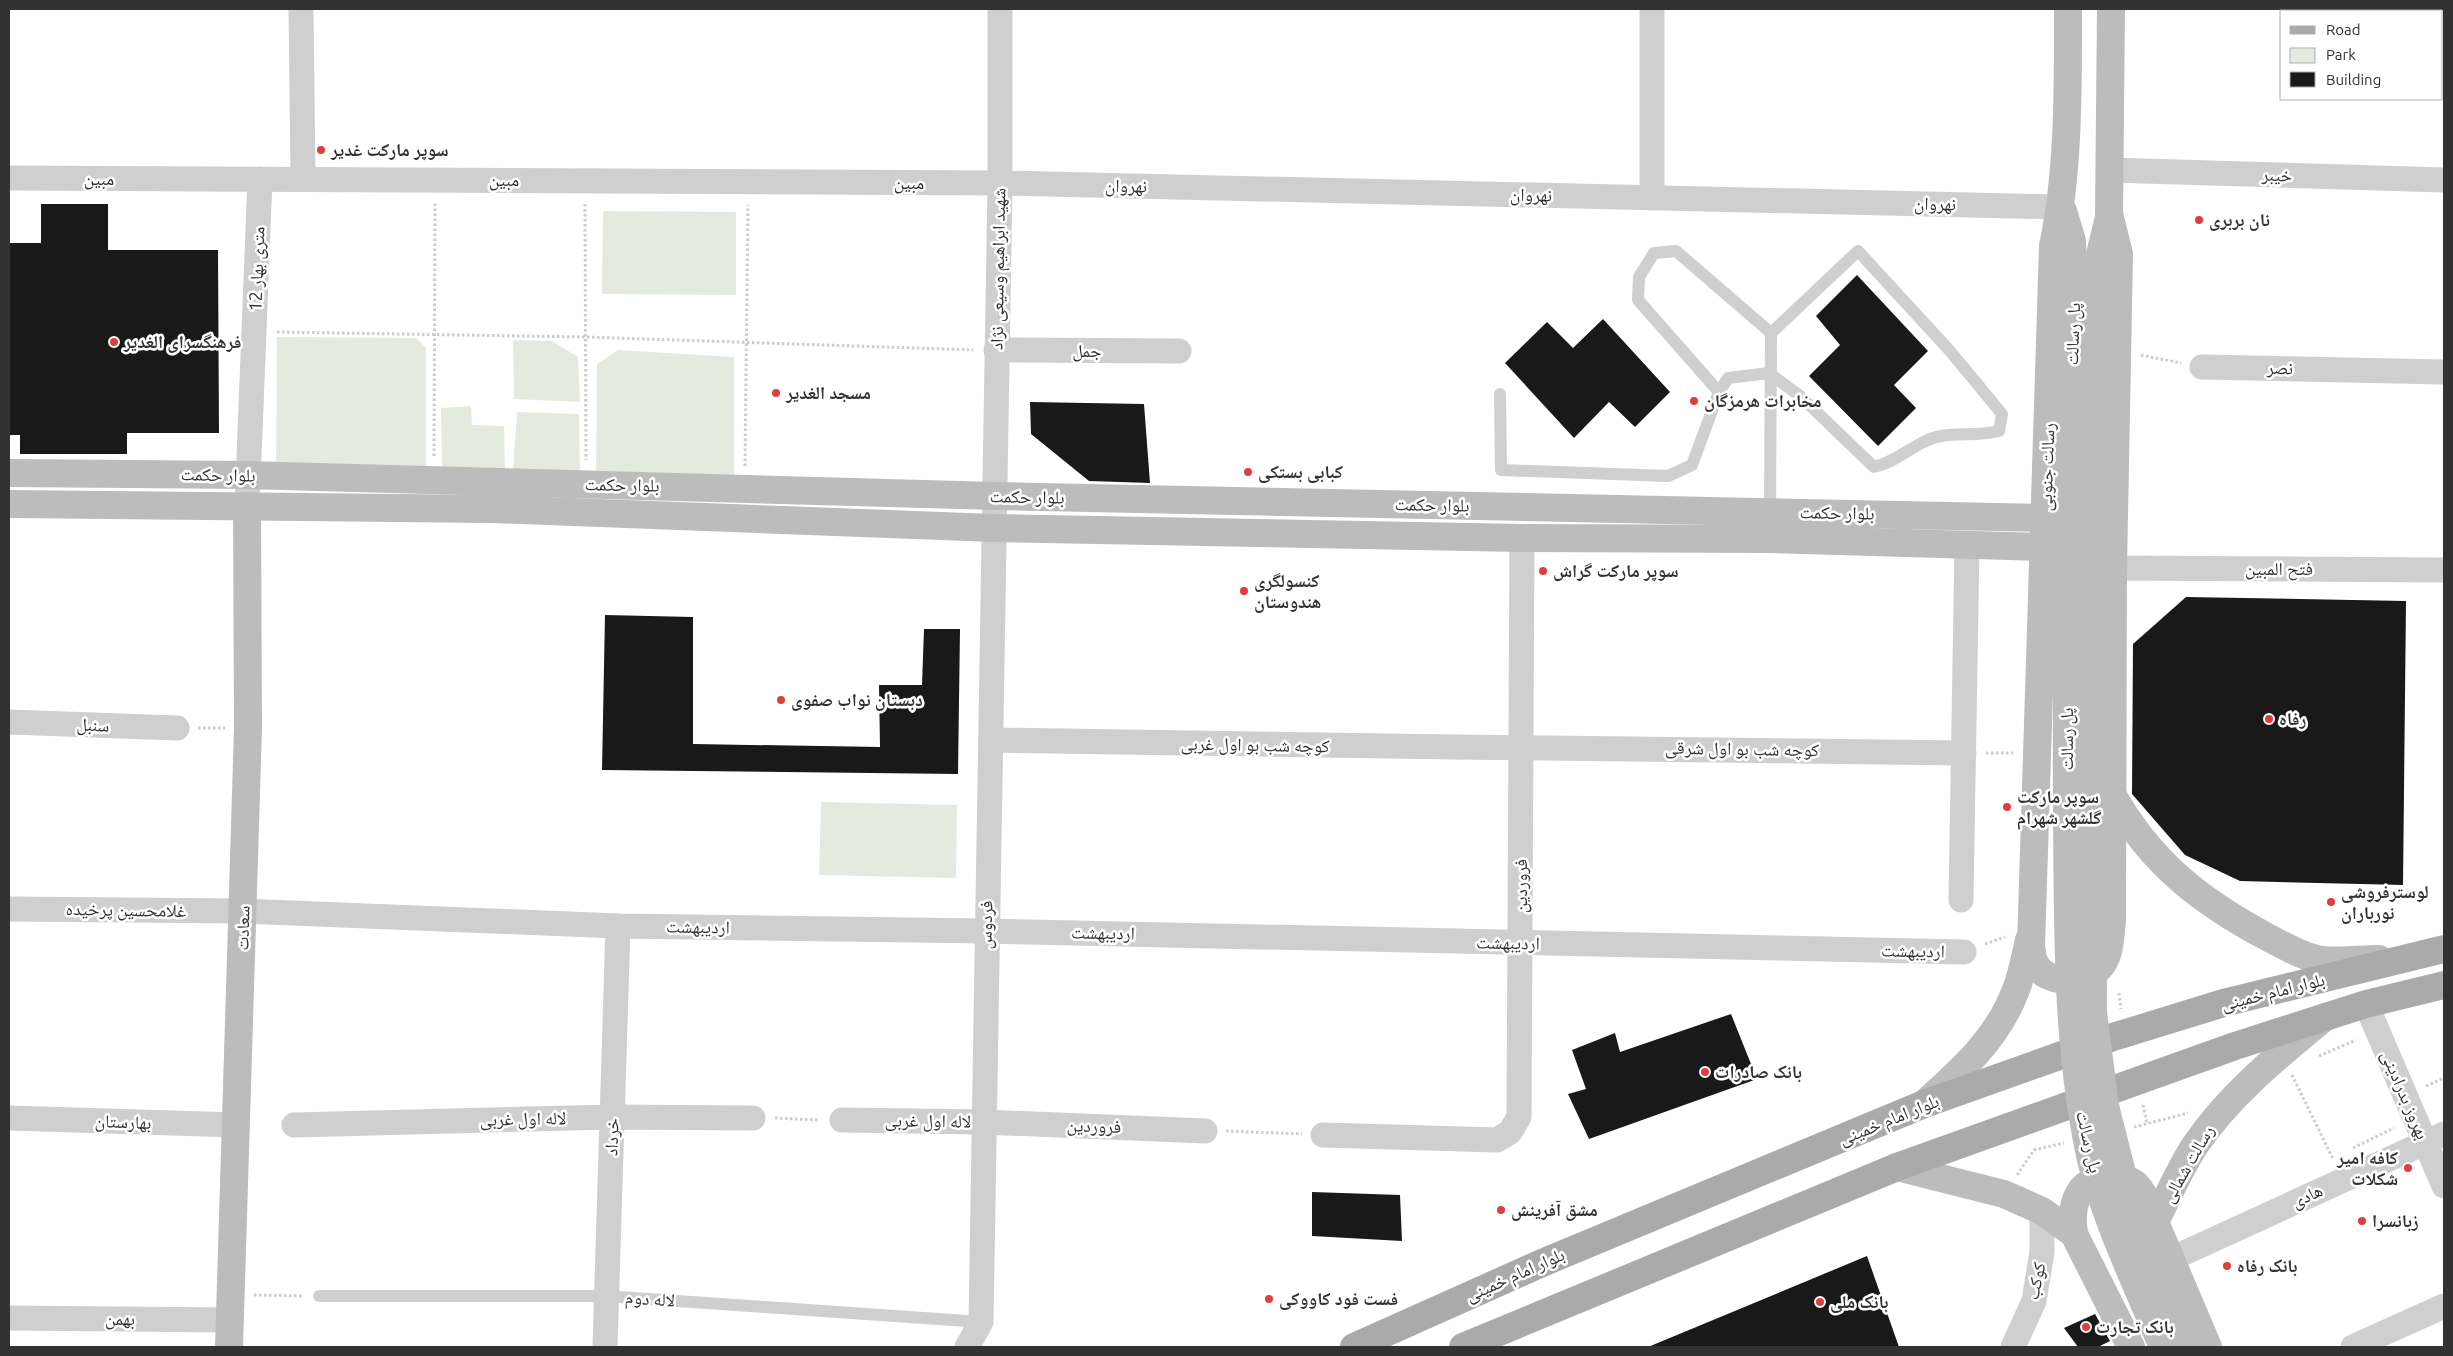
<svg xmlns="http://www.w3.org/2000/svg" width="2453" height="1356" font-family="Ubuntu,'Noto Naskh Arabic',sans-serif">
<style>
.green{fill:#e4ebde}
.building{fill:#191919}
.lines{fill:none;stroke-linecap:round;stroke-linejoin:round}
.path{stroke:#ccc;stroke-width:3;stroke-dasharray:2.5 2.5;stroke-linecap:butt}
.lane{stroke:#cfcfcf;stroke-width:12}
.street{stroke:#cfcfcf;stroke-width:25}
.secondary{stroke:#bcbcbc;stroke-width:28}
.primary{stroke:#aaa;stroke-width:28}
.secondary-bridge{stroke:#bcbcbc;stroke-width:28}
.poi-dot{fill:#df3e3f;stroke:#fff;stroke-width:2}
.labels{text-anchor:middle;stroke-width:5;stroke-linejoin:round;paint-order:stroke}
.poi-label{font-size:18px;font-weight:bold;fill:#323232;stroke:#fff;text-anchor:start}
.street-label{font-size:18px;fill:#323232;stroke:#fff}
</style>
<rect width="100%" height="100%" fill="#fff"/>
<g class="green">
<polygon points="603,211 736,212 736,295 602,294"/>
<polygon points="277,337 416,338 426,348 426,471 276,470"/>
<polygon points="513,340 552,341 578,357 580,402 514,399"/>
<polygon points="618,350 734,357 734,478 596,477 597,364"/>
<polygon points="471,406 472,425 504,426 505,471 442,469 441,408"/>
<polygon points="517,412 579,414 580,475 513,471"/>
<polygon points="821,802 957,805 956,878 819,875"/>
</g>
<g class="building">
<polygon points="41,204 108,204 108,250 218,250 219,433 127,433 127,454 20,454 20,435 9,435 9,243 41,243"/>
<polygon points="1857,275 1928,351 1894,385 1916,408 1878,446 1809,376 1840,345 1816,316"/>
<polygon points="1603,319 1670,392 1635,427 1609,402 1574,438 1505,363 1547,322 1573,348"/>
<polygon points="1030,402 1144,404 1150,483 1089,481 1031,434"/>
<polygon points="2186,597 2406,601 2403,885 2240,881 2185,855 2132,794 2133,644"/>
<polygon points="605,615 693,617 693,744 880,747 879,685 922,685 924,629 960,629 958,774 602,770"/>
<polygon points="1731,1014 1757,1079 1589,1139 1568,1094 1586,1089 1572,1050 1615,1033 1620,1052"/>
<polygon points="1312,1192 1400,1195 1402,1241 1312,1236"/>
<polygon points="1867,1256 1899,1347 1648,1347"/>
<polygon points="2095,1314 2110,1341 2098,1347 2078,1347 2064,1328"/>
</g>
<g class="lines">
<g class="path">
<polyline points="585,204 586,460"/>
<polyline points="277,332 585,337 973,350"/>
<polyline points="2141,355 2181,363"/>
<polyline points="434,456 435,202"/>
<polyline points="745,466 748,205"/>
<polyline points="198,728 225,728"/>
<polyline points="1986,753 2013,753"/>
<polyline points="1985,944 2005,937"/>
<polyline points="2119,993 2121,1009"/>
<polyline points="2319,1056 2356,1040"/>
<polyline points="2292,1075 2333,1159"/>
<polyline points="2426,1086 2444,1078"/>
<polyline points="2143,1105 2147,1124"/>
<polyline points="775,1118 819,1120"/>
<polyline points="2134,1127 2188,1113"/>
<polyline points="1226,1131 1302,1134"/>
<polyline points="2353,1148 2394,1128"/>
<polyline points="2017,1175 2034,1150 2064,1143"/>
<polyline points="254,1295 303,1296"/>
</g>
<g class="lane">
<polyline points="1719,392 1638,300 1639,277 1654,253 1676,251 1771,333"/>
<path d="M 1500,394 L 1501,470 L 1668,476 L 1692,465 L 1719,392 L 1728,378 L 1769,373 L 1800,396 L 1874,467 C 1898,462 1917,440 1941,436 C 1961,432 1976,437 1999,431 L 2002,414 L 1950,351 L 1858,251 L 1771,333 L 1770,514"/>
<polyline points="319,1296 605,1296 981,1322"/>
</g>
<g class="street">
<polyline points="301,9 303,179"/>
<polyline points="2110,170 2444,180"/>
<polyline points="9,178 1000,183 2061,207"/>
<polyline points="1652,198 1652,9"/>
<polyline points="996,350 1179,351"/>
<polyline points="2202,367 2444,372"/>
<polyline points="247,508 260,179"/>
<polyline points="2113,568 2444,570"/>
<polyline points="9,722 177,728"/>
<path d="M 991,740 C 1315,747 1640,748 1964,753"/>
<polyline points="1961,900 1967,544"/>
<polyline points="9,909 243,911 618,926 986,931 1964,952"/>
<polyline points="2366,1004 2444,1186"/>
<polyline points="9,1118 237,1125"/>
<polyline points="842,1120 983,1122 1205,1131"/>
<polyline points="294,1125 612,1117 753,1118"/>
<polyline points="1323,1135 1497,1140 1510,1132 1519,1117 1522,538"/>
<polyline points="2171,1259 2444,1134"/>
<polyline points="9,1318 230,1320"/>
<polyline points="605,1347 618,926"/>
<polyline points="967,1347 981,1322 1000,183 1000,9"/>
<polyline points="2013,1347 2034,1301 2042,1252 2042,1211"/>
<polyline points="2353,1347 2444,1306"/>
</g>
<g class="secondary">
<path d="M 2068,9 C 2068,85 2069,171 2053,246 L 2031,946 C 2032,951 2032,957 2034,961 C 2044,986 2087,984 2101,966 C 2111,953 2110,936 2112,921 L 2113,568 L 2119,254 L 2109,214 L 2111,9"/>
<polyline points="2063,211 2072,241 2074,286"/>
<polyline points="2096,288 2099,259 2108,221"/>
<polyline points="9,473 248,475 995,496 2046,518"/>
<polyline points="9,504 492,509 994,528 1522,538 1770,539 2045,547"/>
<path d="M 2113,796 C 2151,863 2201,902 2269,938 C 2285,946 2304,958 2322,960 C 2340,962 2361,959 2379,959"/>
<path d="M 1924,1104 C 1961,1071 1997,1039 2015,992 C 2022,976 2025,957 2029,940"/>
<polyline points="1897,1167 2004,1194 2042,1211 2074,1234 2131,1347"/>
<path d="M 2074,1234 C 2070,1206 2076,1179 2109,1178 C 2118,1178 2128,1178 2135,1184 C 2145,1193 2150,1210 2155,1222"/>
<polyline points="229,1347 248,728 247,508"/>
<path d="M 2208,1347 L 2155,1222 C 2168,1196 2180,1168 2196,1144 C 2231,1093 2278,1056 2325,1017"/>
</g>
<g class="primary">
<polyline points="1354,1347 1542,1263 1924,1104 2113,1037 2227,1002 2444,949"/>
<polyline points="1463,1347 1897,1167 2235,1046 2366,1004 2444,985"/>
</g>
<g class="secondary-bridge">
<path d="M 2074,286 C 2069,461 2066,636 2067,810 C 2068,926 2066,1042 2090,1155 C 2104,1217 2138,1288 2163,1347"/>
<polyline points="2096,288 2092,752 2093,1012 2105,1106 2127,1193 2190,1347"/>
</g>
</g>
<g class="poi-dot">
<circle cx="321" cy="150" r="5"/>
<circle cx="2199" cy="220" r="5"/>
<circle cx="114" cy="342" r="5"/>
<circle cx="776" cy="393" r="5"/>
<circle cx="1694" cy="401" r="5"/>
<circle cx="1248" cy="472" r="5"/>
<circle cx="1543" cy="571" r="5"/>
<circle cx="1244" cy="591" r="5"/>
<circle cx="781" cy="700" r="5"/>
<circle cx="2269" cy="719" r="5"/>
<circle cx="2007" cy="807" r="5"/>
<circle cx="2331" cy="902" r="5"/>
<circle cx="1705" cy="1072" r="5"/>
<circle cx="2408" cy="1168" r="5"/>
<circle cx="1501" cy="1210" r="5"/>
<circle cx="2362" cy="1221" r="5"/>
<circle cx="2227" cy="1266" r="5"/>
<circle cx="1269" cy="1299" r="5"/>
<circle cx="1820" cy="1302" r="5"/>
<circle cx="2086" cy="1327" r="5"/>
</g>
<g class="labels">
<g class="poi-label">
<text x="331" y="156">سوپر مارکت غدیر</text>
<text x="2209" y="226">نان بربری</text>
<text x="124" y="348">فرهنگسرای الغدیر</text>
<text x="786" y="399">مسجد الغدیر</text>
<text x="1704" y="407">مخابرات هرمزگان</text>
<text x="1258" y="478">کبابی بستکی</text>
<text x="1553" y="577">سوپر مارکت گراش</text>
<text x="1254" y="587">کنسولگری<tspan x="1254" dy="21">هندوستان</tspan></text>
<text x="791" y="706">دبستان نواب صفوی</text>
<text x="2279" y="725">رفاه</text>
<text x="2017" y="803">سوپر مارکت<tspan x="2017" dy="21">گلشهر شهرام</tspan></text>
<text x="2341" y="898">لوسترفروشی<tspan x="2341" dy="21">نورباران</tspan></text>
<text x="1715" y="1078">بانک صادرات</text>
<text x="2398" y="1164" text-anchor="end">کافه امیر<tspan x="2398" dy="21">شکلات</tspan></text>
<text x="1511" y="1216">مشق آفرینش</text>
<text x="2372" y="1227">زبانسرا</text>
<text x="2237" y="1272">بانک رفاه</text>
<text x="1279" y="1305">فست فود کاووکی</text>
<text x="1830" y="1308">بانک ملی</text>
<text x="2096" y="1333">بانک تجارت</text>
</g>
<g class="street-label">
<text transform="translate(2277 175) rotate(2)" y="6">خیبر</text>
<text x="99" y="185">مبین</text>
<text x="504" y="186">مبین</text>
<text x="909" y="189">مبین</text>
<text transform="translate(1126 186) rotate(1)" y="6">نهروان</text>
<text transform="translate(1531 195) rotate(1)" y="6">نهروان</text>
<text transform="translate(1935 204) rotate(1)" y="6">نهروان</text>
<text transform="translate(257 269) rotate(-88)" y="6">12 متری بهار</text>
<text transform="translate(998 269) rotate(-89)" y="6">شهید ابراهیم وسیعی نژاد</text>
<text transform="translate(2073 334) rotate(-88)" y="6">پل رسالت</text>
<text x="1087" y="357">جمل</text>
<text transform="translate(2280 368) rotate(1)" y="6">نصر</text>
<text transform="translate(2047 467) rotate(-88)" y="6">رسالت جنوبی</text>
<text transform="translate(218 475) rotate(1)" y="6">بلوار حکمت</text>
<text transform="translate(622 485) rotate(1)" y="6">بلوار حکمت</text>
<text transform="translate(1027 497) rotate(1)" y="6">بلوار حکمت</text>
<text transform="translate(1432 505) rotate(1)" y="6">بلوار حکمت</text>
<text transform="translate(1837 513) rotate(1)" y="6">بلوار حکمت</text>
<text x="2279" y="575">فتح المبین</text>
<text transform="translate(93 725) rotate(3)" y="6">سنبل</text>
<text transform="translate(2067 739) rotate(-90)" y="6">پل رسالت</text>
<text transform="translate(1255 745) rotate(1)" y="6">کوچه شب بو اول غربی</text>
<text transform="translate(1742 749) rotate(1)" y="6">کوچه شب بو اول شرقی</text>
<text transform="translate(1521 886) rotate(-90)" y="6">فروردین</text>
<text transform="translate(126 910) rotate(1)" y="6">غلامحسین پرخیده</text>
<text transform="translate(986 925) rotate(-89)" y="6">فردوس</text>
<text transform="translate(698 927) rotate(1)" y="6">اردیبهشت</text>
<text transform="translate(243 928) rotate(-88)" y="6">سعادت</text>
<text transform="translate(1103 933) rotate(1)" y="6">اردیبهشت</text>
<text transform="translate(1508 943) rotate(1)" y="6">اردیبهشت</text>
<text transform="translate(1913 951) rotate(1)" y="6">اردیبهشت</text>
<text transform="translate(2273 992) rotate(-14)" y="6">بلوار امام خمینی</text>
<text transform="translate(2405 1095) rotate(67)" y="6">بهروز بدرادینی</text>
<text transform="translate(523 1119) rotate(-1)" y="6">لاله اول غربی</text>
<text transform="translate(1889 1120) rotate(-22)" y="6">بلوار امام خمینی</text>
<text transform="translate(928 1121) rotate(1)" y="6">لاله اول غربی</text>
<text transform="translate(123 1122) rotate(2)" y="6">بهارستان</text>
<text transform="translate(1094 1126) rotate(2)" y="6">فروردین</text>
<text transform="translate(612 1137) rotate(-88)" y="6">خرداد</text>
<text transform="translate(2089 1142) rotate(77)" y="6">پل رسالت</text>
<text transform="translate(2188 1164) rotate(-60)" y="6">رسالت شمالی</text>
<text transform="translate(2307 1196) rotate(-25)" y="6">هادی</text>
<text transform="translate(1515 1275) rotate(-24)" y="6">بلوار امام خمینی</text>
<text transform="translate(2036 1281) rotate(-78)" y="6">کوکب</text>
<text transform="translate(650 1299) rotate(4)" y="6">لاله دوم</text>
<text x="120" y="1325">بهمن</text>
</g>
</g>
<rect width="2453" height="1356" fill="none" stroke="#323232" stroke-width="20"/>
<rect x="2280" y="10" width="162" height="90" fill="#ffffff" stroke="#adadad"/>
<rect x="2290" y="26" width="25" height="8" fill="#aaaaaa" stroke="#adadad"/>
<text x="2326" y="35" font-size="15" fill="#323232">Road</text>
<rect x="2290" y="48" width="25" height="15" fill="#e4ebde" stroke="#adadad"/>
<text x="2326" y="60" font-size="15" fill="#323232">Park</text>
<rect x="2290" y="72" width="25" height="15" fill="#191919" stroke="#adadad"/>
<text x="2326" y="85" font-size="15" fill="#323232">Building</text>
</svg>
